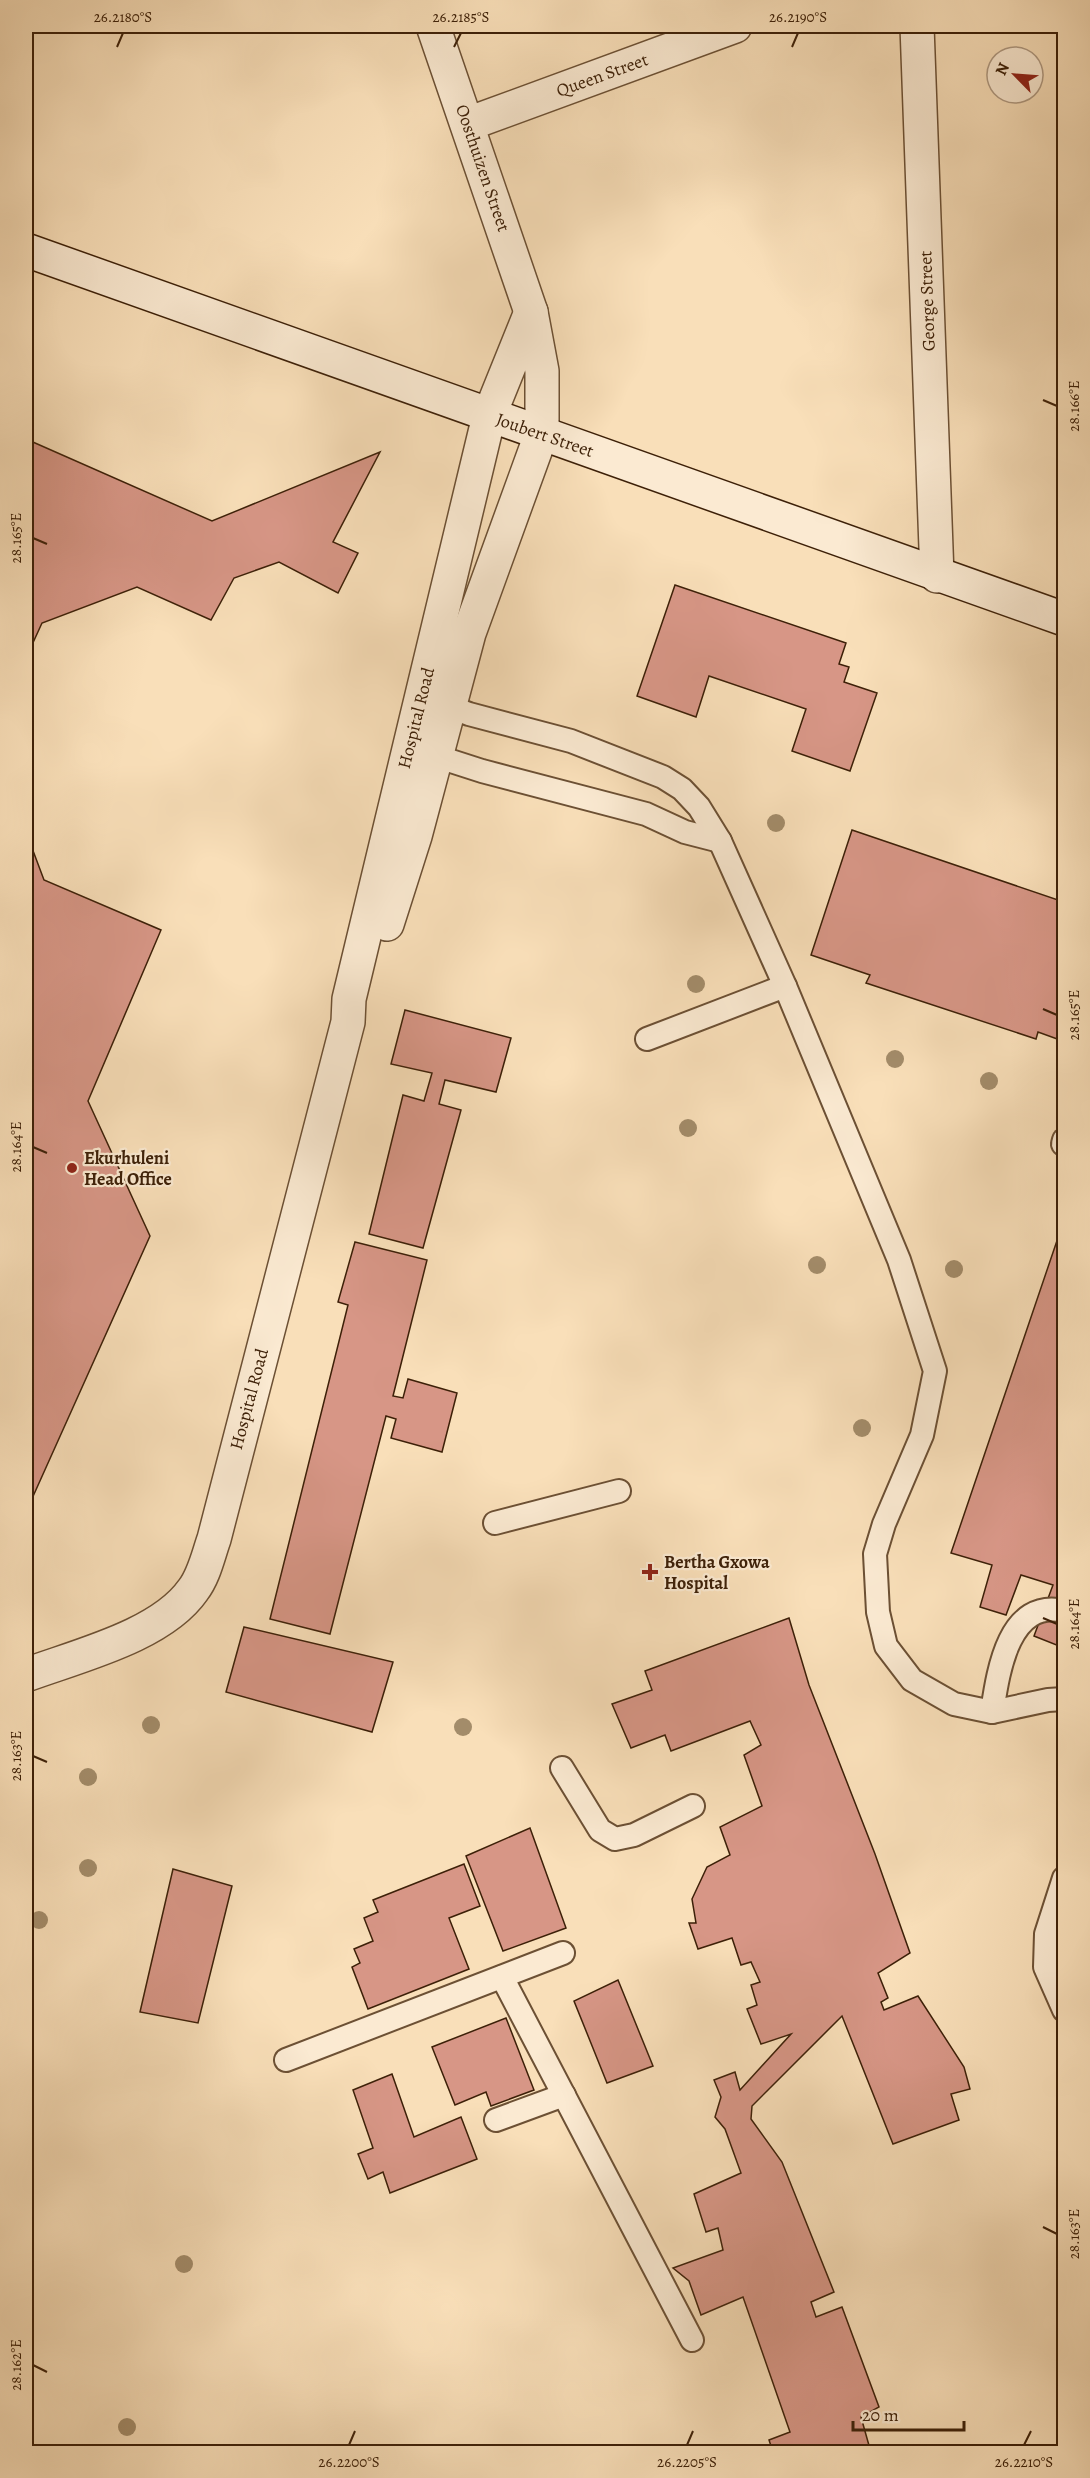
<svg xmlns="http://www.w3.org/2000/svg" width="1090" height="2478" font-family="Alegreya,serif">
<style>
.building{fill:#d79686;stroke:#3d2008;stroke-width:1.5}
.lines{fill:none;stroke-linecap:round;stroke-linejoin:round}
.service-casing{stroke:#6c5034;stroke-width:26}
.minor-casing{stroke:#6c5034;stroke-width:36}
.secondary-casing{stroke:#3d2008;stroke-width:36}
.service{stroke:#fbead2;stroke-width:22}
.minor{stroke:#fbead2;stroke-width:33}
.secondary{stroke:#fbead2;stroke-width:33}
.tree{fill:#a38c6a}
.ticks{fill:none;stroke:#3d2008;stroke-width:2}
.poi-dot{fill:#8f2418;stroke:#fbead2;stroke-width:2}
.labels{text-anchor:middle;stroke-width:4.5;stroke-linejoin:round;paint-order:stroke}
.street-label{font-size:18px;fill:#3d2008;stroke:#fbead2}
.poi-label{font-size:18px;font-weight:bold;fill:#3d2008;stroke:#fbead2;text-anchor:start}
.neatline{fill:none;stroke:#3d2008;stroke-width:2}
.ticks-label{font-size:15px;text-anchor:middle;fill:#3d2008}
</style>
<rect width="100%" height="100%" fill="#f9dfb9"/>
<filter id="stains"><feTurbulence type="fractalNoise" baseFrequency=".00333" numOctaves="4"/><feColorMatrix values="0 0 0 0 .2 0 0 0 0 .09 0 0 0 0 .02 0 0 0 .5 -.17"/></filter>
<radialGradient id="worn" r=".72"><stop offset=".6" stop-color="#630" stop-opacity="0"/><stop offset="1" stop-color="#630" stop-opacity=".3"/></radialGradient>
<g class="building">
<polygon points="26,439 212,521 380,452 333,542 358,553 338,593 279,562 234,578 211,620 137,587 42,623 26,658"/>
<polygon points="675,585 846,643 839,664 849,667 844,682 877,693 850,771 792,751 806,709 709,676 696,717 637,696"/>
<polygon points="852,830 1064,902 1064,1026 1060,1040 1038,1032 1036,1039 866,983 870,975 811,955"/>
<polygon points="26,832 44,880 161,930 88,1101 150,1236 26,1512"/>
<polygon points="405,1010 511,1038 496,1092 445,1080 439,1104 461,1110 423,1248 369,1234 403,1095 424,1101 432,1073 391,1064"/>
<polygon points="1064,1220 1064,1648 1034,1636 1053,1585 1021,1575 1006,1615 980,1607 992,1565 951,1553"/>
<polygon points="355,1242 427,1260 393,1396 403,1398 408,1379 457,1393 442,1452 391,1438 396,1419 386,1416 330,1634 270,1619 348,1305 338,1302"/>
<polygon points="789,1618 809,1685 875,1854 910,1953 878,1973 888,1998 881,2002 884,2010 918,1996 964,2067 970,2089 951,2094 959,2120 893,2144 842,2016 752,2106 751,2119 782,2162 834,2292 811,2302 816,2317 842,2307 879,2407 861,2417 870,2449 859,2452 773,2452 769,2440 790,2432 743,2297 701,2315 689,2281 673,2268 723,2250 718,2228 706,2232 694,2194 741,2173 725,2129 715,2117 721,2097 714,2080 735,2072 740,2090 791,2034 761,2044 747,2009 757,2005 751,1985 760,1982 751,1962 741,1965 732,1938 698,1949 689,1923 696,1923 692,1899 707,1867 730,1855 720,1827 762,1806 744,1755 761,1745 750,1721 671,1751 665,1735 631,1748 612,1704 652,1690 645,1671"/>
<polygon points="244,1627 393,1662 372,1732 226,1692"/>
<polygon points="530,1828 566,1928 503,1951 466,1856"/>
<polygon points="464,1864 480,1906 449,1918 469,1969 368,2009 352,1967 360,1963 354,1949 373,1941 364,1918 378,1912 373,1900"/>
<polygon points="173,1869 232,1886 198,2023 140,2012"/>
<polygon points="618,1980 653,2066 607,2083 574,2001"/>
<polygon points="506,2018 534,2090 491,2106 486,2092 455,2105 432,2047"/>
<polygon points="392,2074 414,2137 461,2117 477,2159 390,2193 383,2172 368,2179 358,2154 373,2148 353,2090"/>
</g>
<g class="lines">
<defs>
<g id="service">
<polyline points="437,702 469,714 571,741 663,777 682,789 699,807 720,841 785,986 899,1260 935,1371 922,1435 884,1524 875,1554 878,1612 886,1646 912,1680 954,1704 992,1712 1048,1700 1064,1699"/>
<polyline points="423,752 482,771 646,814 685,832 720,841"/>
<polyline points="647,1039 785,986"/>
<polyline points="1063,1144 1064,1140"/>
<polyline points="495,1523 619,1491"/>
<path d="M 992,1712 C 998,1673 1008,1598 1064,1611"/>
<polyline points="562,1768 600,1830 615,1839 634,1835 693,1806"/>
<polyline points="1064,1878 1046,1934 1045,1967 1064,2010"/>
<polyline points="502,1977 692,2340"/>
<polyline points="286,2060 563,1953"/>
<polyline points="496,2120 564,2095"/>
</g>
<g id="minor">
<polyline points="917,26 937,576"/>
<polyline points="468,124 735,26"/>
<polyline points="387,924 415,836 469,633 542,432 542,371 531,312 433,26"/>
<path d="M 26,1675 C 77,1656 161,1636 193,1590 C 204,1576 208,1556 214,1539 L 348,1022 L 349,999 L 489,416 L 531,312"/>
</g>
<polyline id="secondary" points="26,250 1064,619"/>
</defs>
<use href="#service" class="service-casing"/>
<use href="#minor" class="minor-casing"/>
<use href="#secondary" class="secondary-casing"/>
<use href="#service" class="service"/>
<use href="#minor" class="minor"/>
<use href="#secondary" class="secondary"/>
</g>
<g class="tree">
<circle cx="776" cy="823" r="9"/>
<circle cx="696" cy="984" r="9"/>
<circle cx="895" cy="1059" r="9"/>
<circle cx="989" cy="1081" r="9"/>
<circle cx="688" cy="1128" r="9"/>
<circle cx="817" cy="1265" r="9"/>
<circle cx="954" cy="1269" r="9"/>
<circle cx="862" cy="1428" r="9"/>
<circle cx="151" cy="1725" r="9"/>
<circle cx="463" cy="1727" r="9"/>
<circle cx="88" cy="1777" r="9"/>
<circle cx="88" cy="1868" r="9"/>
<circle cx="39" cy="1920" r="9"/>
<circle cx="184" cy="2264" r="9"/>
<circle cx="127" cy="2427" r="9"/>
</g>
<path class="ticks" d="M 117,47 L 123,33M 454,47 L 461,33M 792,47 L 798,33M 1043,400 L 1057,406M 33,538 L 47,544M 1043,1009 L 1057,1015M 33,1147 L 47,1153M 1043,1618 L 1057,1624M 33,1756 L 47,1762M 1043,2227 L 1057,2234M 33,2365 L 47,2372M 349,2445 L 355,2431M 687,2445 L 693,2431M 1024,2445 L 1031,2431"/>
<g class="poi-dot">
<circle cx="72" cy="1168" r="6"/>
<path d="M647 1563h6v6h6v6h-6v6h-6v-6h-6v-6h6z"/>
</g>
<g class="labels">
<g class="street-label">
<text transform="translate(602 75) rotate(-20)" y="6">Queen Street</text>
<text transform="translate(483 168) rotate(71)" y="6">Oosthuizen Street</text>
<text transform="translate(927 301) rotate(-92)" y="6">George Street</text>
<text transform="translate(545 435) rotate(19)" y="6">Joubert Street</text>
<text transform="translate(416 718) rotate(-76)" y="6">Hospital Road</text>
<text transform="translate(249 1399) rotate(-75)" y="6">Hospital Road</text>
</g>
<g class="poi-label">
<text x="84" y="1164">Ekurhuleni<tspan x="84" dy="21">Head Office</tspan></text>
<text x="664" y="1568">Bertha Gxowa<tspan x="664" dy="21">Hospital</tspan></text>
</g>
</g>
<rect width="1090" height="2478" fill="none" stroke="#f9dfb9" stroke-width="66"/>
<g transform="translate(1015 75) rotate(295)"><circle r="28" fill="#fbead2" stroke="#af9981" stroke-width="1.5"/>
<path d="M0-4.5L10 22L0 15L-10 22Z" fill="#8f2418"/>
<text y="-9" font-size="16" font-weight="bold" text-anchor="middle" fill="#3d2008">N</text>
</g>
<path d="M853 2421v9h111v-9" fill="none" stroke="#3d2008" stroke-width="3"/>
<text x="862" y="2421" font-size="18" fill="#3d2008" stroke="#fbead2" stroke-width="4.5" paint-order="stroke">20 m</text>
<rect x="33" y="33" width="1024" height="2412" class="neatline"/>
<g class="ticks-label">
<text x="123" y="22">26.2180°S</text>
<text x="461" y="22">26.2185°S</text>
<text x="798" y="22">26.2190°S</text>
<text transform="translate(1074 406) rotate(-90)" y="5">28.166°E</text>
<text transform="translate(16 538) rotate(-90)" y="5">28.165°E</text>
<text transform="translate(1074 1015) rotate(-90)" y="5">28.165°E</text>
<text transform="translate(16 1147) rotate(-90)" y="5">28.164°E</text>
<text transform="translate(1074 1624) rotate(-90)" y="5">28.164°E</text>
<text transform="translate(16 1756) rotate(-90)" y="5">28.163°E</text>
<text transform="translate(1074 2234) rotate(-90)" y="5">28.163°E</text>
<text transform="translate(16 2365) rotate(-90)" y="5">28.162°E</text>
<text x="349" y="2467">26.2200°S</text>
<text x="687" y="2467">26.2205°S</text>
<text x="1024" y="2467">26.2210°S</text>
</g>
<rect width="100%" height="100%" filter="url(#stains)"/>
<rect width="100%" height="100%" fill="url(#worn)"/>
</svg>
